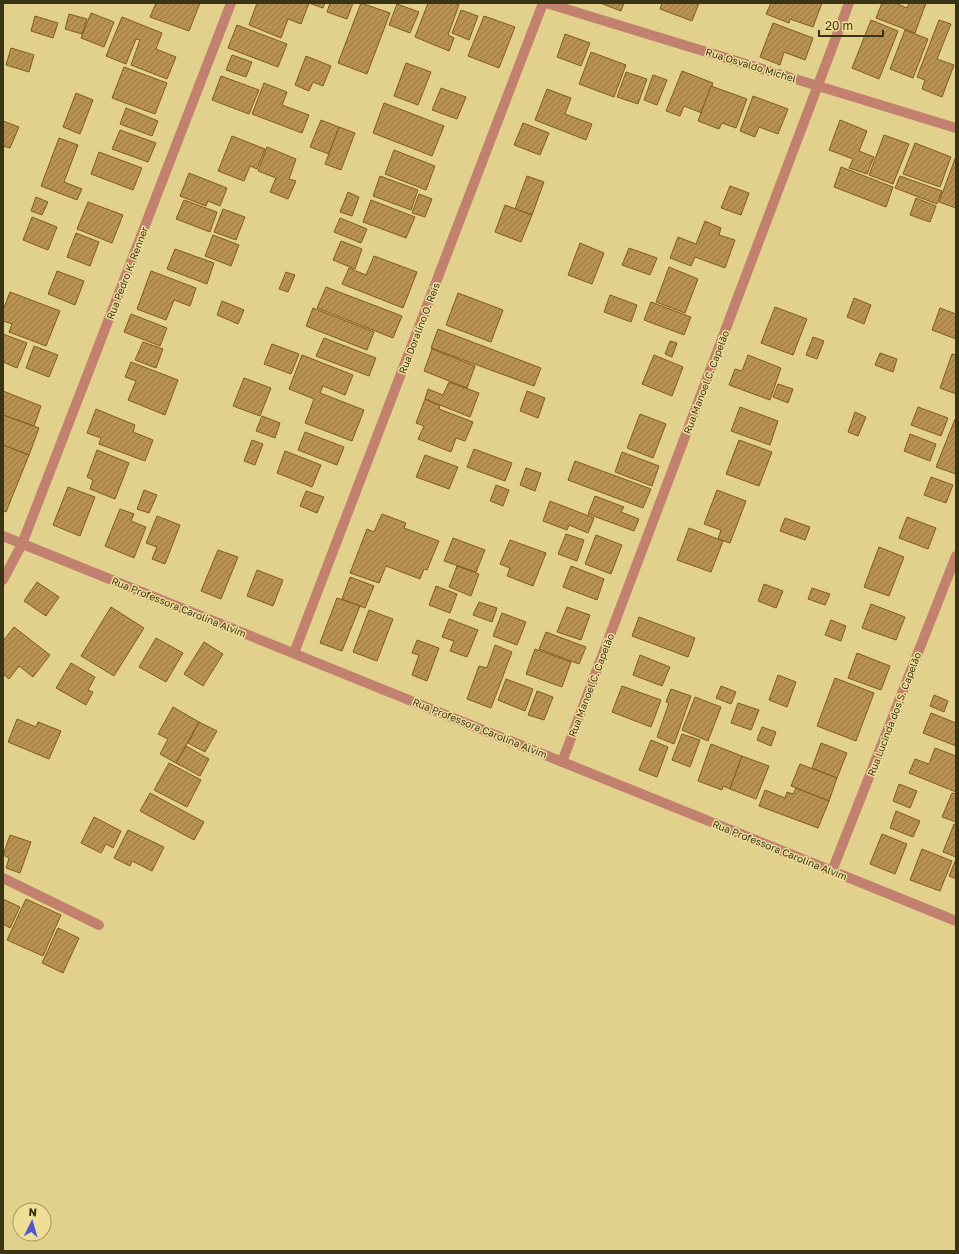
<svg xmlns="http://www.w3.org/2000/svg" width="959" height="1254" font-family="'Golos Text',sans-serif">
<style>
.building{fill:url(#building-hatch);stroke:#805b1d}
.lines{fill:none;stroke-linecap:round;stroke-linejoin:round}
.street{stroke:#c2816e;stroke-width:10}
.labels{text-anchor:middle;stroke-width:3;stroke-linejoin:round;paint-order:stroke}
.street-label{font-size:10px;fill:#3a3417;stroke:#eede98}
</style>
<defs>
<pattern id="building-hatch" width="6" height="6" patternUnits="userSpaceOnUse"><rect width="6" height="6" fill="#b89156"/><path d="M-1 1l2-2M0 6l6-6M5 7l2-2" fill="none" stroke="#977746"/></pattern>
</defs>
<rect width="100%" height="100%" fill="#e1d18c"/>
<g class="building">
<polygon points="156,3 200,3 189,31 150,17"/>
<polygon points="257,3 309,3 301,24 288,19 281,38 249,25"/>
<polygon points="309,3 325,3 323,8"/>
<polygon points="330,3 353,3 347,19 327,12"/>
<polygon points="361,3 390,13 367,74 338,63"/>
<polygon points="428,3 454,3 459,5 448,35 454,38 449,51 415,37"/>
<polygon points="600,3 624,3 621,11"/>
<polygon points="662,3 699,3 692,21 660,9"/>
<polygon points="771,3 822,3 813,27 790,19 789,23 766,14"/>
<polygon points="882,3 895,3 907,8 909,3 926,3 915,33 876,18"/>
<polygon points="397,4 419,12 410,33 389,25"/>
<polygon points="461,10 478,16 469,40 452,33"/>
<polygon points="91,13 114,22 104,47 81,38"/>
<polygon points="69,14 87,19 82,34 65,29"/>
<polygon points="35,16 58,23 53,38 31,31"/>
<polygon points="484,16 515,27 499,68 468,56"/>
<polygon points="122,17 162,33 156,49 176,57 167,79 131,65 140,40 136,39 126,64 106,56"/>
<polygon points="871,20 898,31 879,79 852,68"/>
<polygon points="939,20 951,24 937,59 954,65 942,97 922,89 925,80 917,77"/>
<polygon points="773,23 813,38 805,60 784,52 780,65 760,57"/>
<polygon points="237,25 287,44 278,67 228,48"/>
<polygon points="905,30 928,39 913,78 890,69"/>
<polygon points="565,34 590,43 581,66 557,57"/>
<polygon points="11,48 34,55 29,72 6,65"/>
<polygon points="591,52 626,65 614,97 579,84"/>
<polygon points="232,55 252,62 246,77 226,70"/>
<polygon points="306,56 331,66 323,86 313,82 309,91 295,85"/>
<polygon points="406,63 431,72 418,105 394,96"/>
<polygon points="124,67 167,83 155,114 112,98"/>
<polygon points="682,71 713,83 702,113 684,106 680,116 666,111"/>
<polygon points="626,72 647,79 638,104 617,97"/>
<polygon points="653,75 667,80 657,105 644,100"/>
<polygon points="221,76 259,90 249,114 212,100"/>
<polygon points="264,83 287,92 282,105 309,115 302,133 252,114"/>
<polygon points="711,86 747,99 736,128 722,123 719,129 698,121"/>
<polygon points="441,88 466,97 457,119 432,110"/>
<polygon points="547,89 571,98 565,114 592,124 586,140 535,120"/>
<polygon points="76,93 93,100 80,134 63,127"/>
<polygon points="753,96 788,109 778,134 759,127 755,137 740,131"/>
<polygon points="384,103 444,126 432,156 373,133"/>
<polygon points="126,108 158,121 152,136 120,124"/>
<polygon points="321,120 339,127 329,154 310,147"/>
<polygon points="840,120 867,131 859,151 874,157 867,174 849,168 853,159 829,150"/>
<polygon points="3,121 19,127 10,148 3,146"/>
<polygon points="523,123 549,133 540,155 514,145"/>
<polygon points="339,127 355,133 341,170 325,164"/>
<polygon points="120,130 156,143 148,162 112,149"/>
<polygon points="884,135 909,144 893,184 869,175"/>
<polygon points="232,136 265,149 257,169 250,166 244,181 218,171"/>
<polygon points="59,138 78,145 64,182 82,189 77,200 41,186"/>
<polygon points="915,143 951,157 940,187 903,174"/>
<polygon points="267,147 296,159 289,179 296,181 288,199 270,192 276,178 258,171"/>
<polygon points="394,150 435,166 426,190 385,174"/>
<polygon points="99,152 142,168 133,190 91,174"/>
<polygon points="956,156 956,208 939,202"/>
<polygon points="841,167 893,187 886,207 834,187"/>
<polygon points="189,173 227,188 220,206 208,201 206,206 180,196"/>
<polygon points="380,176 418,190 411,210 373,196"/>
<polygon points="527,176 544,182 532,215 515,209"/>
<polygon points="900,176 942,191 937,204 895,188"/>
<polygon points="730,186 749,193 741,215 721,208"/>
<polygon points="348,192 359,197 352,216 340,212"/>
<polygon points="419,194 432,199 425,217 412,213"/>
<polygon points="36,197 48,202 42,215 31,211"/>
<polygon points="916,198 936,206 930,222 910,215"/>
<polygon points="184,200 217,212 210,232 176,219"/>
<polygon points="371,200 415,217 406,238 363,222"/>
<polygon points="88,202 123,215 112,243 77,229"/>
<polygon points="505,205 532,215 521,242 495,232"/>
<polygon points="223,209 245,217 236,240 214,232"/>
<polygon points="32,217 57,227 48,250 23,240"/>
<polygon points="340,218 367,229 361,243 334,232"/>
<polygon points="705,221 721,228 719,235 735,240 725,268 695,257 691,266 670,258 678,237 696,244"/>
<polygon points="76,233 99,242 90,266 67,257"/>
<polygon points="213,235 239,245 231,266 205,256"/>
<polygon points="341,241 362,249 355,269 333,260"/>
<polygon points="580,243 604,253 592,284 568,275"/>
<polygon points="629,248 657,258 650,275 622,265"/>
<polygon points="175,249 214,263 207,284 167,269"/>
<polygon points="374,256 417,272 403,308 342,284 349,268 366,275"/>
<polygon points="669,267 698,279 685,313 656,302"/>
<polygon points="57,271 84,281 75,305 48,294"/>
<polygon points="151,271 196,288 190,306 174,300 166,320 137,309"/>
<polygon points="286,272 295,275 288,292 279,289"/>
<polygon points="326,287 402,316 393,338 317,308"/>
<polygon points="10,292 60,311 46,346 9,332 12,324 3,321 3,310"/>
<polygon points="458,293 503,310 491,342 446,325"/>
<polygon points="610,295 637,305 631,322 604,312"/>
<polygon points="854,298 871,305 864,324 847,317"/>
<polygon points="222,301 244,310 238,324 217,315"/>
<polygon points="651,302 691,317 684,335 644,320"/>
<polygon points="775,307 807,319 793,355 761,343"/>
<polygon points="313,308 374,332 367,350 306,326"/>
<polygon points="940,308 956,314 956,339 932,330"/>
<polygon points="131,314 167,328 160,346 124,332"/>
<polygon points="438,329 541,368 534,386 431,348"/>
<polygon points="3,334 27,343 17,368 3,362"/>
<polygon points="813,337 824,341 817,359 806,355"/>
<polygon points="324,338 376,358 369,376 316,356"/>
<polygon points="670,341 677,343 672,357 665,354"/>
<polygon points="143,342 163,349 156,368 135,360"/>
<polygon points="272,344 299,354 291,374 264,364"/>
<polygon points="34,346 58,355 49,377 26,368"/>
<polygon points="432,349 475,366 467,388 424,371"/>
<polygon points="880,353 897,359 893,372 875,365"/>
<polygon points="952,354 956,355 956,394 940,388"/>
<polygon points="302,355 353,375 345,395 323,386 320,393 364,410 352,441 305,423 314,399 289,389"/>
<polygon points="654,355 683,367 672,396 642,384"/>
<polygon points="748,355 781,368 770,400 729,385 735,369 742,371"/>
<polygon points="131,362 178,380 165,415 128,400 136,381 125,377"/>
<polygon points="244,378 271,388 260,416 233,406"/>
<polygon points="449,382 479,393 470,417 425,399 428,389 443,395"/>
<polygon points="778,384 793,389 788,403 773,397"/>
<polygon points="3,391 41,406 34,426 3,415"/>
<polygon points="527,391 545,398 538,418 520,411"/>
<polygon points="425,399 440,406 439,409 473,422 465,441 456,438 451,452 418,439 424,426 416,423"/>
<polygon points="740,407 778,421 770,445 731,431"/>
<polygon points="918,407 948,418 941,436 911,425"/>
<polygon points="96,409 135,425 133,432 153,440 145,461 99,444 101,438 87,433"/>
<polygon points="855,412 866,417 858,436 848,432"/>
<polygon points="640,414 666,424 653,458 627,448"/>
<polygon points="3,415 39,428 29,455 3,445"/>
<polygon points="262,416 280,423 275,438 256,431"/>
<polygon points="955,419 956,419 956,474 936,467"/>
<polygon points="305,432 344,447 337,465 298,450"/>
<polygon points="910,434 936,444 930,461 904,451"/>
<polygon points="252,440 263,444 255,465 244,461"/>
<polygon points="739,440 772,452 759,486 726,474"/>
<polygon points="3,445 29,455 6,512 3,511"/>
<polygon points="474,449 512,463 505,481 467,467"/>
<polygon points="97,450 129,463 115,499 90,489 93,480 87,477"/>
<polygon points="285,451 321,465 312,487 277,473"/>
<polygon points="622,452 659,466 652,486 615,472"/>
<polygon points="425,455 458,467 449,489 416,477"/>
<polygon points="575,461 651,489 643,508 568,480"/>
<polygon points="526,468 541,473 535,491 520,485"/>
<polygon points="931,477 953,485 946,503 924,495"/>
<polygon points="496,485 509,490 503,506 490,501"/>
<polygon points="68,487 95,497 80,536 53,525"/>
<polygon points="144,490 157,495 149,513 137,509"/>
<polygon points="717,490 746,501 730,543 718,539 721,530 704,524"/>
<polygon points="306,491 324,497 317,513 300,506"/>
<polygon points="595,496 624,507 621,512 639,519 634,531 588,514"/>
<polygon points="550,501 594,518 588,533 569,525 567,530 543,521"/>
<polygon points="120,509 134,514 131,521 146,527 134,558 105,546"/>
<polygon points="382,514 406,523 404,528 439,541 427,570 424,569 420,579 386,566 379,583 350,573 367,529 374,532"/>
<polygon points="157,516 180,525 165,564 152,559 157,547 146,543"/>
<polygon points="907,517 936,528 928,549 899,538"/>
<polygon points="785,518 810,527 805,540 780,531"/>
<polygon points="689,528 723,541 711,572 677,560"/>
<polygon points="566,534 584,540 577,561 558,554"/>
<polygon points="596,535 622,545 611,574 585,564"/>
<polygon points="453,538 485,550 476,572 444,561"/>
<polygon points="510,540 546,553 533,586 507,576 510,568 500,564"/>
<polygon points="879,547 904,557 889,596 864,587"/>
<polygon points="218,550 238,557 221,599 201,591"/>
<polygon points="457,566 479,574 471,596 449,587"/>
<polygon points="571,566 604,579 597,600 563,587"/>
<polygon points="257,570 283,580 273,606 247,596"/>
<polygon points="350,577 374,586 365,608 342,599"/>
<polygon points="37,582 59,597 46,616 24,601"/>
<polygon points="764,584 783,591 776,608 758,601"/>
<polygon points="436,586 457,594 450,613 429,605"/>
<polygon points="812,588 830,594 825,605 808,599"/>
<polygon points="337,598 360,606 342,651 320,643"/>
<polygon points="479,602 497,608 492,622 473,615"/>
<polygon points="871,604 905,617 896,640 862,628"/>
<polygon points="111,607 144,628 114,676 81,656"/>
<polygon points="567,607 590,615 581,640 557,632"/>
<polygon points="369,610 393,619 377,661 353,652"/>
<polygon points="502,613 526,622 517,645 493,636"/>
<polygon points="639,617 695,638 688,657 632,636"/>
<polygon points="449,619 478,630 467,657 450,651 454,641 442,637"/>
<polygon points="831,620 846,626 841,641 825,635"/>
<polygon points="14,627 50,655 33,677 19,666 9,679 3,674 3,641"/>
<polygon points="546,632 586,647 579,664 539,649"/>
<polygon points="156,638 183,653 166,682 139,667"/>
<polygon points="417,640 439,648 427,681 412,675 419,655 412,653"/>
<polygon points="204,642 223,654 203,686 184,674"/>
<polygon points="495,645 512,652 491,708 467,699 479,666 487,668"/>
<polygon points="535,649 571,662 562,687 526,674"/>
<polygon points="857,653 890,666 881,690 848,678"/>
<polygon points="640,655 670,667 662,686 633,675"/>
<polygon points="71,663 95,677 88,690 93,692 86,705 56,688"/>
<polygon points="778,675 796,682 787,707 769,700"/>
<polygon points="835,678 874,693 856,741 817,726"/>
<polygon points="506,679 533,689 525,711 498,700"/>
<polygon points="622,686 661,700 651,727 612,712"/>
<polygon points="721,686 736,692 731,704 716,698"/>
<polygon points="671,689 691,696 674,744 657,737 669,703 666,702"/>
<polygon points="537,691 553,697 544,720 528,715"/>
<polygon points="934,695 948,701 944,712 930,706"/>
<polygon points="695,697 721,707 708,741 682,730"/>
<polygon points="738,703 759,710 751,730 731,723"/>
<polygon points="173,707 199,722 176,763 160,754 168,739 158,734"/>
<polygon points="931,713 956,723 956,746 923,733"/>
<polygon points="17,719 36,727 38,722 61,731 49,759 8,742"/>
<polygon points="199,722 217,731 205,752 188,743"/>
<polygon points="762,727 776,732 771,746 757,740"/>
<polygon points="682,734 700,740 690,767 672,760"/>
<polygon points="651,740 668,747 657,777 639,770"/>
<polygon points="821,743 847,753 837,778 812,768"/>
<polygon points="711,744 742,756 730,789 723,786 722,790 698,781"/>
<polygon points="186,746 209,759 200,776 176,763"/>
<polygon points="935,748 956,756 956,792 909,773 915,759 929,764"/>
<polygon points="742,756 769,766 756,799 730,789"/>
<polygon points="169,763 201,780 187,807 154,790"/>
<polygon points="800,764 837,778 829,801 791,786"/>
<polygon points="899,784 917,791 910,808 893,801"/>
<polygon points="796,788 829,801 818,828 759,806 765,790 785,798 787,792 793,794"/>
<polygon points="150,793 204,822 194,840 140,811"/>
<polygon points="952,793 956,794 956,822 942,817"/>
<polygon points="896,811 920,821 913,837 890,828"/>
<polygon points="94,817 121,831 113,848 106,844 101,853 81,843"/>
<polygon points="954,824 956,825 956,857 943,852"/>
<polygon points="128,830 164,847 152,871 132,861 130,866 114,858"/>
<polygon points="882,834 907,844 895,874 870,864"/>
<polygon points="10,835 31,842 20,873 6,868 9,858 3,855"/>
<polygon points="922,849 952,861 940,891 910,880"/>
<polygon points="956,859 956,879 949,876"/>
<polygon points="3,899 20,907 10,928 3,924"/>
<polygon points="26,899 61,915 43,956 7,940"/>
<polygon points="58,928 79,938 63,973 42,963"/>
</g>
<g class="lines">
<g class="street">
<polyline points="546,3 956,128"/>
<polyline points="3,536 956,921"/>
<polyline points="3,580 22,544 231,3"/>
<polyline points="294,653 543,3"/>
<polyline points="562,762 849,3"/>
<polyline points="832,871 956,556"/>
<polyline points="3,878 99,925"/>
</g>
</g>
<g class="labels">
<g class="street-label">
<text transform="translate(751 65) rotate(17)" y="4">Rua Osvaldo Michel</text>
<text transform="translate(127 273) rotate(-69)" y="4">Rua Pedro K. Renner</text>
<text transform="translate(419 328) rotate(-69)" y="4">Rua Doralino O. Reis</text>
<text transform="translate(706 382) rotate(-69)" y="4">Rua Manoel C. Capelão</text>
<text transform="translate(179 607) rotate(22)" y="4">Rua Professora Carolina Alvim</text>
<text transform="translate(591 685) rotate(-69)" y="4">Rua Manoel C. Capelão</text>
<text transform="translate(894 714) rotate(-69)" y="4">Rua Lucinda dos S. Capelão</text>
<text transform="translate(480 728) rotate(22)" y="4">Rua Professora Carolina Alvim</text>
<text transform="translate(780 850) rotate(22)" y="4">Rua Professora Carolina Alvim</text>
</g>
</g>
<rect width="959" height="1254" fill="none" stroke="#3a3417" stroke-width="8"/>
<g transform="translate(32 1222) rotate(5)"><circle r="19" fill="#eede98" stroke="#a69a64"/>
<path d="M0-3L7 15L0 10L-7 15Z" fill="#5055cb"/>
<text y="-6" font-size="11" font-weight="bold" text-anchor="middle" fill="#3a3417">N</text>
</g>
<path d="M819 30v6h64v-6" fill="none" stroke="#3a3417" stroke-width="2"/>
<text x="825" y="30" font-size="12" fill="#3a3417" stroke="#eede98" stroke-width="3" paint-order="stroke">20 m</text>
</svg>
